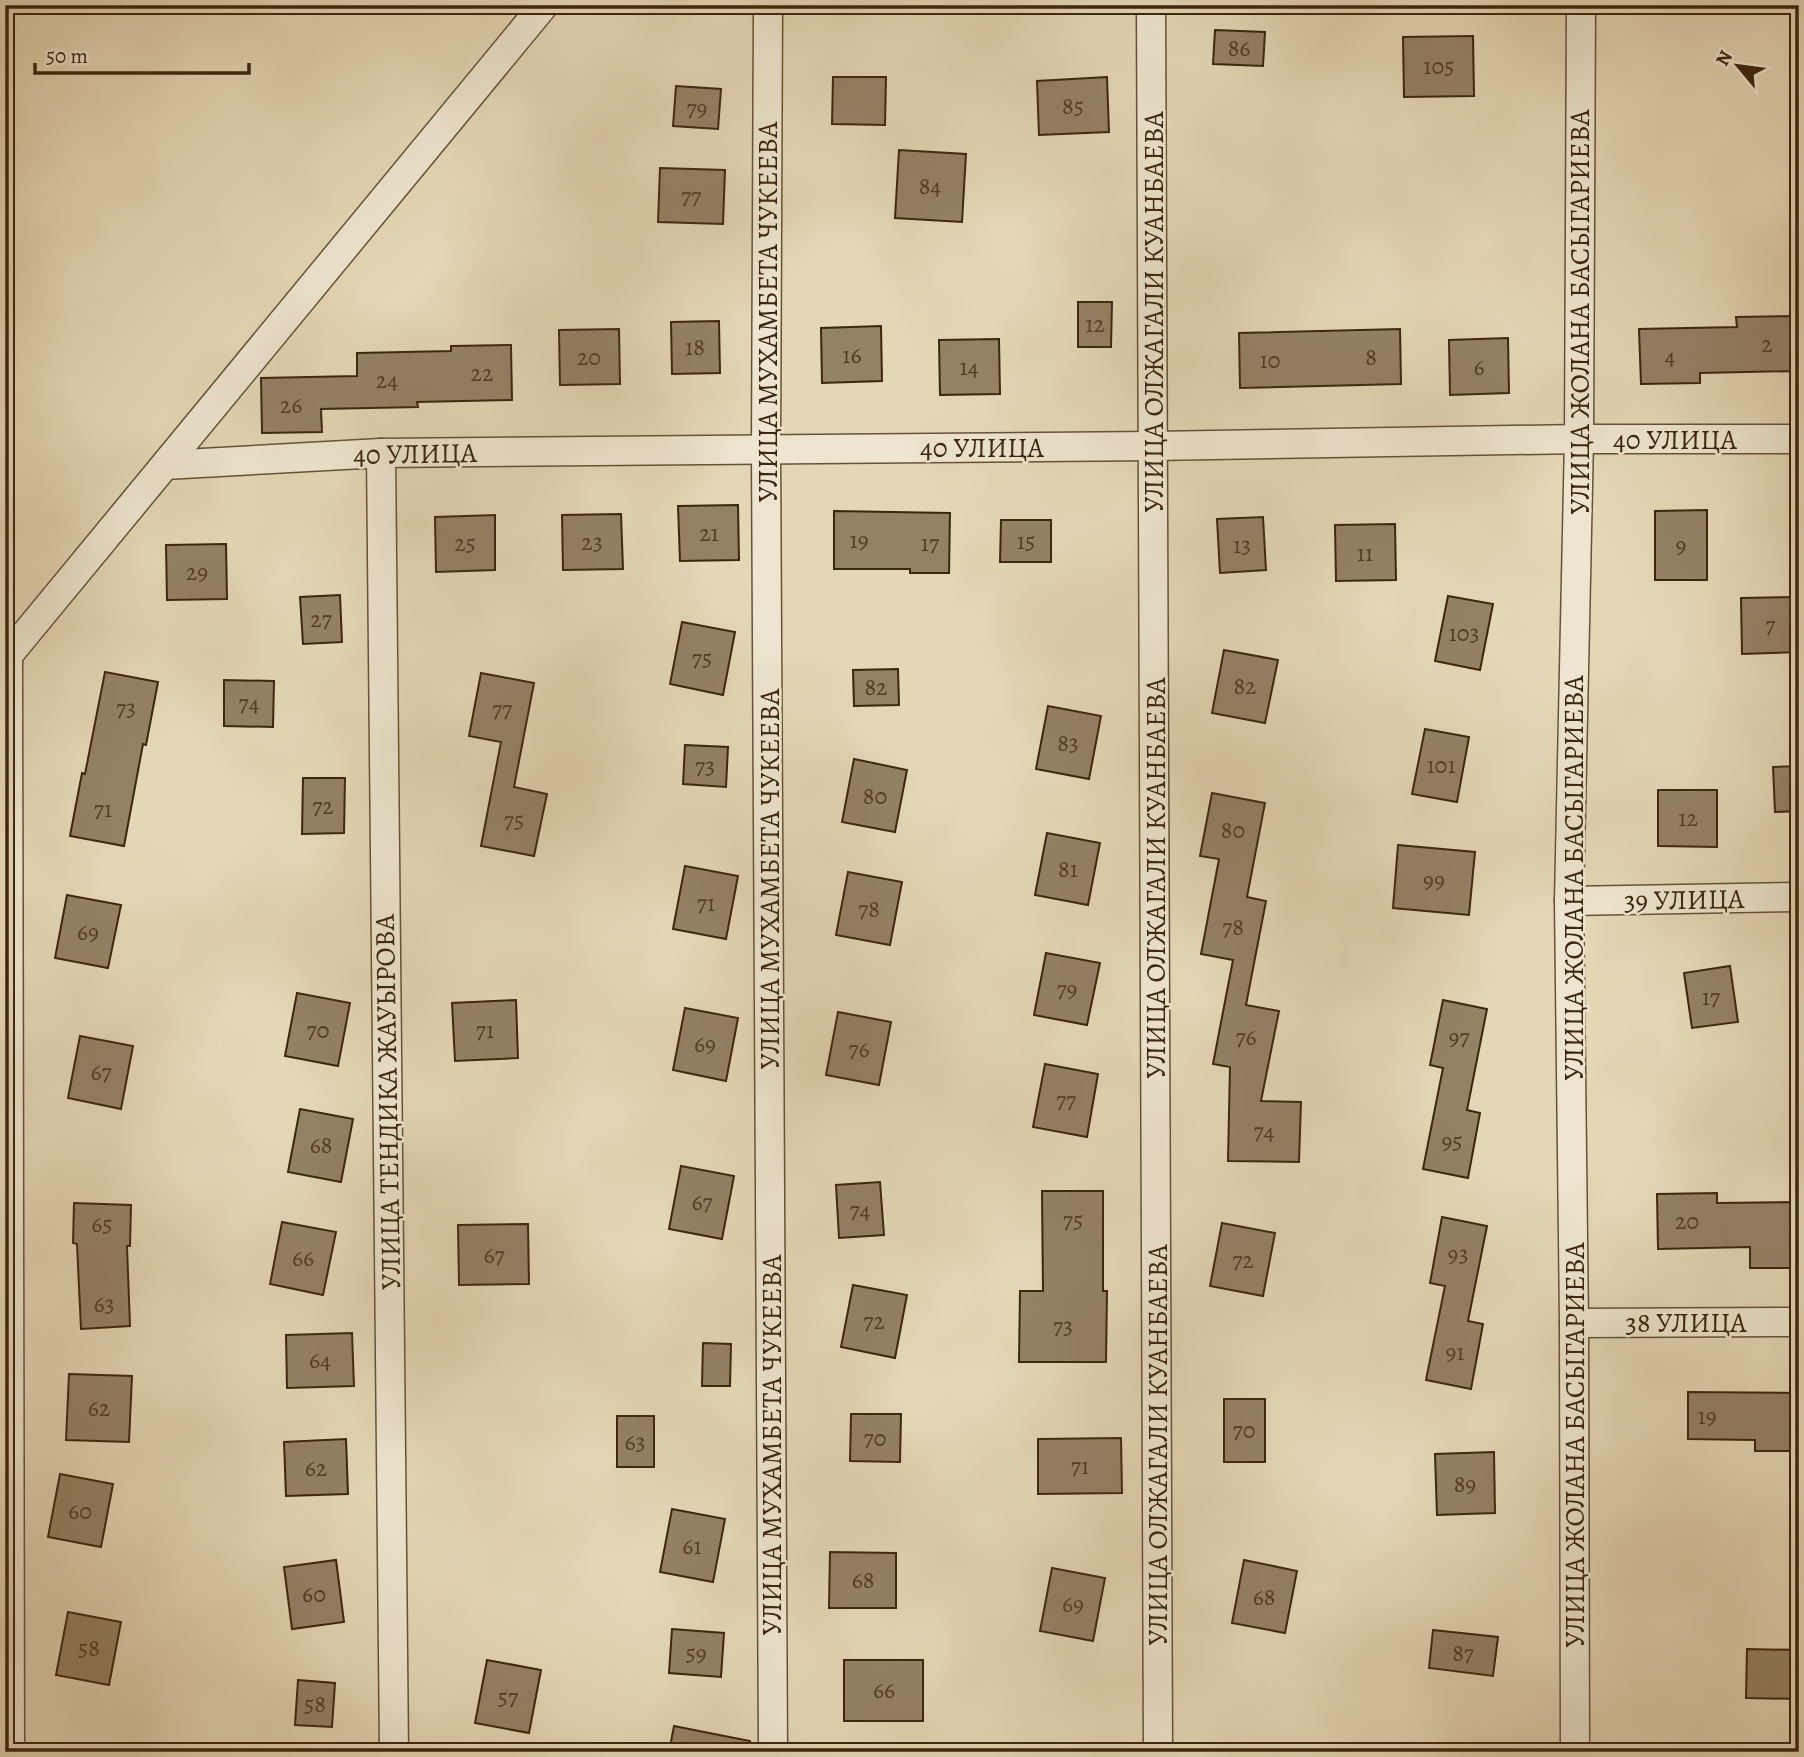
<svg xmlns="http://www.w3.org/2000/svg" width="1804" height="1757" font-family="Alegreya,serif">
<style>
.building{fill:#948265;stroke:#3d260f;stroke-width:2}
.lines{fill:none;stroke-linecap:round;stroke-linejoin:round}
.street-casing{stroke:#675238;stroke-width:31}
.street{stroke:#ede5cf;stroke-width:28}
.labels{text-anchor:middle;stroke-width:5;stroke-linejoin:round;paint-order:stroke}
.number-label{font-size:24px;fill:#533d24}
.street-label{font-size:28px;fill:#3d260f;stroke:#ede5cf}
</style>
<rect width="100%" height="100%" fill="#e4d7b5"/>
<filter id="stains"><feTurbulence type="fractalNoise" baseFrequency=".00286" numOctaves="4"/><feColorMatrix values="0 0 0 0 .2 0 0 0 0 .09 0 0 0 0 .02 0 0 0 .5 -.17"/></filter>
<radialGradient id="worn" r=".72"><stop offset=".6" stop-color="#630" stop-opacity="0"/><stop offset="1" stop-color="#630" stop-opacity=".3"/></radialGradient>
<g class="building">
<polygon points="1215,30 1265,32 1263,66 1213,64"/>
<polygon points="1473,36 1474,96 1404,97 1403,37"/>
<polygon points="833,77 886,77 885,125 832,124"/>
<polygon points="1107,77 1109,132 1039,135 1037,81"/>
<polygon points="676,86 721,89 718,129 673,126"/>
<polygon points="899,150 966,154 962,222 895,218"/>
<polygon points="660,168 725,170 723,224 658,222"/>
<polygon points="1078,302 1112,302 1111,347 1078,347"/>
<polygon points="1796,316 1798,371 1700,373 1700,383 1641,384 1639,329 1737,327 1736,317"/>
<polygon points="719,321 720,373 672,374 671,322"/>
<polygon points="881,326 882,381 822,383 821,328"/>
<polygon points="619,329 620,384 560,385 559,330"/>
<polygon points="1400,329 1401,384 1240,388 1239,333"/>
<polygon points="1508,338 1509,393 1450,395 1449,340"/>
<polygon points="999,339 1000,394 940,395 939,340"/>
<polygon points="511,345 512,400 417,402 418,407 321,409 322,432 262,433 261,378 357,376 357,353 451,351 451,346"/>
<polygon points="738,505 739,560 680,561 678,506"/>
<polygon points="1707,510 1707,580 1655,580 1655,511"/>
<polygon points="834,511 950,513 949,573 910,573 910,569 834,569"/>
<polygon points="621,514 623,569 563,570 562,515"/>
<polygon points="495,515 495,570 436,572 435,517"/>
<polygon points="1263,517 1266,570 1220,573 1217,519"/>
<polygon points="1001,520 1051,520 1051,562 1000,562"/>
<polygon points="1395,524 1396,580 1336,581 1335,525"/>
<polygon points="226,544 227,599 167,600 166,545"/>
<polygon points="340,595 342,642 303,644 300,597"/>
<polygon points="1448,596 1493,604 1480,670 1435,661"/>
<polygon points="1799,597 1799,652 1742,654 1741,598"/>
<polygon points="682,622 735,632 723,695 670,684"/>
<polygon points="1224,650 1278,660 1265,723 1212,713"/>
<polygon points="898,669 899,705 854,706 853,670"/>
<polygon points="105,672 158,682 146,745 143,744 124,846 70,836 82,773 85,774"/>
<polygon points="481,673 534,683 514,787 547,794 534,856 481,846 501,742 469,736"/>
<polygon points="224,680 274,681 273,727 224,726"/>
<polygon points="1048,706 1101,716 1089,779 1036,769"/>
<polygon points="1425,729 1469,737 1457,802 1412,794"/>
<polygon points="685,745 728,747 726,787 683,784"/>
<polygon points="854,759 907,770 895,832 842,822"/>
<polygon points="1799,766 1799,811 1775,812 1773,767"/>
<polygon points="303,778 345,778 344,833 302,834"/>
<polygon points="1658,790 1717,790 1717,847 1658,846"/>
<polygon points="1212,793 1265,803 1247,897 1266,901 1246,1005 1279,1011 1261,1101 1301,1102 1299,1162 1228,1161 1230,1067 1213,1064 1233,960 1201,954 1219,859 1200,856"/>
<polygon points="1047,833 1100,843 1088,905 1035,895"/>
<polygon points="1398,845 1475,852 1469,915 1393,908"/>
<polygon points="685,866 738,876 726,939 673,929"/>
<polygon points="848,872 902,882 890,945 836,935"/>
<polygon points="67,895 121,905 108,968 55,958"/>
<polygon points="1046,953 1100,963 1087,1025 1034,1015"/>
<polygon points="1730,966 1738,1022 1692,1028 1684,973"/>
<polygon points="297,993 350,1003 338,1066 285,1056"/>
<polygon points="516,1000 518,1058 455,1061 452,1003"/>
<polygon points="1443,1000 1487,1009 1467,1110 1480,1113 1468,1178 1423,1169 1443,1068 1430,1065"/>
<polygon points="685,1008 738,1018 726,1081 673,1070"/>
<polygon points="838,1012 891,1022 879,1085 826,1075"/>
<polygon points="80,1036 133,1046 121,1109 68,1098"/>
<polygon points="1045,1064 1098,1074 1087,1137 1033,1127"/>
<polygon points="300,1109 353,1119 341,1182 288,1172"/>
<polygon points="681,1166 734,1176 722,1239 669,1229"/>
<polygon points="880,1182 884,1235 839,1238 836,1185"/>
<polygon points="1042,1191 1103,1191 1103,1291 1107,1291 1106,1362 1019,1362 1020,1291 1043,1291"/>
<polygon points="1717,1193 1717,1203 1799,1202 1799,1268 1750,1268 1750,1247 1658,1249 1657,1194"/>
<polygon points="74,1203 131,1205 130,1246 127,1246 130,1326 81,1329 77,1244 73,1243"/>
<polygon points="1442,1217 1487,1226 1468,1321 1483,1324 1471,1389 1426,1380 1445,1286 1430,1283"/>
<polygon points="282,1222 336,1232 323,1295 270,1284"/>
<polygon points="1222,1223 1275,1233 1263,1296 1210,1286"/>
<polygon points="528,1224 529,1284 459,1285 458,1225"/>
<polygon points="853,1285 907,1295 895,1358 841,1347"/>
<polygon points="352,1333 354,1386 287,1388 286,1335"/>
<polygon points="703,1343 731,1344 730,1386 702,1386"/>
<polygon points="69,1374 132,1376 129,1442 66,1440"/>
<polygon points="1688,1392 1799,1393 1799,1451 1755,1451 1755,1440 1688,1439"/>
<rect x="1224" y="1399" width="41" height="63"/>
<polygon points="851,1414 901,1414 900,1462 850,1461"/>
<rect x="617" y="1416" width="37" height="51"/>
<polygon points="1121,1438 1122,1493 1038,1494 1038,1439"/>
<polygon points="346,1439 348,1494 286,1496 284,1442"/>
<polygon points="1494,1452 1495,1513 1437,1515 1435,1454"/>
<polygon points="60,1474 113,1484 101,1547 48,1537"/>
<polygon points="672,1509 725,1519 713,1582 660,1572"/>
<polygon points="830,1552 896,1553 896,1608 829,1608"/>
<polygon points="336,1560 344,1622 292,1629 284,1567"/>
<polygon points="1244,1560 1297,1571 1285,1633 1232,1623"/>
<polygon points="1052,1568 1105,1578 1093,1641 1040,1631"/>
<polygon points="68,1612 121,1622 109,1685 56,1675"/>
<polygon points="672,1629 724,1633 721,1677 669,1673"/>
<polygon points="1433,1630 1498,1637 1493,1676 1429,1668"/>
<polygon points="1747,1649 1799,1650 1799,1699 1746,1698"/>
<polygon points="487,1660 541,1670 529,1733 475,1723"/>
<rect x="844" y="1660" width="79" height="61"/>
<polygon points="298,1680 335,1683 332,1727 295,1725"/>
<polygon points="674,1726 750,1741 749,1752 669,1752"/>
</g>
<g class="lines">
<defs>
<g id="street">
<polyline points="768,5 766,449 773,1752"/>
<polyline points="1151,5 1158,1752"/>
<polyline points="381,453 394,1752"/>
<polyline points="165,465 381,453 1153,446 1579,439 1799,439"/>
<polyline points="8,655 10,1752"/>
<polyline points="5,659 544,5"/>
<polyline points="1569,901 1799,897"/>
<polyline points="1574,1323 1799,1322"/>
<polyline points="1575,1752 1574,1323 1569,901 1579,439 1581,5"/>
</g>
</defs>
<use href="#street" class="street-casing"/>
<use href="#street" class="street"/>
</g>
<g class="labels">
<g class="number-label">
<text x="1239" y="56">86</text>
<text x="1439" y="74">105</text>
<text x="1073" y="114">85</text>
<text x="697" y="116">79</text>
<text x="930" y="194">84</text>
<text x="691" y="204">77</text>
<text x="1095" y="332">12</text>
<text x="1767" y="352">2</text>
<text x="695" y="355">18</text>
<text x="852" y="363">16</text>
<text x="1670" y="364">4</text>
<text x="589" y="365">20</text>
<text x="1371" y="365">8</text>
<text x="1270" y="368">10</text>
<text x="969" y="375">14</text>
<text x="1479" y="375">6</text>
<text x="482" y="381">22</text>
<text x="387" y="388">24</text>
<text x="291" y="413">26</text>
<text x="709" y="541">21</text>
<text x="859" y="548">19</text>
<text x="1026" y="549">15</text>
<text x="592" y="550">23</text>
<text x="465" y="551">25</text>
<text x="930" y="551">17</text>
<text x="1242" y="553">13</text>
<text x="1681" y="553">9</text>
<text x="1365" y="561">11</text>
<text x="197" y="580">29</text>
<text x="321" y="627">27</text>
<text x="1770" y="633">7</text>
<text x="1464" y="641">103</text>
<text x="702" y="666">75</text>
<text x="1245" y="694">82</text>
<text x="876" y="695">82</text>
<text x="249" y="711">74</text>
<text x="126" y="716">73</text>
<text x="502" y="717">77</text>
<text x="1068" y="751">83</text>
<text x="1441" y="773">101</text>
<text x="705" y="774">73</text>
<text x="875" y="804">80</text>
<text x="323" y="814">72</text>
<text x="103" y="817">71</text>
<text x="1688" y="826">12</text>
<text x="514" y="828">75</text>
<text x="1233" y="838">80</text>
<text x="1068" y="877">81</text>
<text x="1434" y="888">99</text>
<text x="706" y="911">71</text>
<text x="869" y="917">78</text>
<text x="1233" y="935">78</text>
<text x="88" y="940">69</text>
<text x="1067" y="997">79</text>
<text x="1711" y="1005">17</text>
<text x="318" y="1038">70</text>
<text x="485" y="1038">71</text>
<text x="1246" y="1045">76</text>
<text x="1459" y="1045">97</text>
<text x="705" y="1052">69</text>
<text x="859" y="1057">76</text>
<text x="101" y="1080">67</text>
<text x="1066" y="1108">77</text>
<text x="1264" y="1139">74</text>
<text x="1452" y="1149">95</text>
<text x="321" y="1153">68</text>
<text x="702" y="1210">67</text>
<text x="860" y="1218">74</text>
<text x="1073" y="1228">75</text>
<text x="1687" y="1229">20</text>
<text x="102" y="1232">65</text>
<text x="1458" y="1262">93</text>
<text x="494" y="1263">67</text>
<text x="303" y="1266">66</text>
<text x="1243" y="1268">72</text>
<text x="104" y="1312">63</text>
<text x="874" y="1329">72</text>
<text x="1063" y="1334">73</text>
<text x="1455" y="1360">91</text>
<text x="320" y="1368">64</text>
<text x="99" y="1416">62</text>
<text x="1707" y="1424">19</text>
<text x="1244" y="1438">70</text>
<text x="875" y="1446">70</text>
<text x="635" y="1450">63</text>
<text x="1080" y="1474">71</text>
<text x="316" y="1476">62</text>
<text x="1465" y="1492">89</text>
<text x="80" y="1519">60</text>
<text x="692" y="1554">61</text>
<text x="863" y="1588">68</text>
<text x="314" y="1602">60</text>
<text x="1264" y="1605">68</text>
<text x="1073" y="1612">69</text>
<text x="89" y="1656">58</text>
<text x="696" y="1661">59</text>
<text x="1463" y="1661">87</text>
<text x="884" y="1698">66</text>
<text x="508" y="1705">57</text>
<text x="315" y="1712">58</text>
</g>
<g class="street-label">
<text transform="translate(767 312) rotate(-90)" y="10">УЛИЦА МУХАМБЕТА ЧУКЕЕВА</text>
<text transform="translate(1153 312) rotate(-90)" y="10">УЛИЦА ОЛЖАГАЛИ КУАНБАЕВА</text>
<text transform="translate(1579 312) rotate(-90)" y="10">УЛИЦА ЖОЛАНА БАСЫГАРИЕВА</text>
<text x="1675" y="449">40 УЛИЦА</text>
<text x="982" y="457">40 УЛИЦА</text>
<text transform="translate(415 453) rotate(-1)" y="10">40 УЛИЦА</text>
<text transform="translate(1155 878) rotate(-90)" y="10">УЛИЦА ОЛЖАГАЛИ КУАНБАЕВА</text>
<text transform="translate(1573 878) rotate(-90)" y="10">УЛИЦА ЖОЛАНА БАСЫГАРИЕВА</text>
<text transform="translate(769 879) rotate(-90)" y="10">УЛИЦА МУХАМБЕТА ЧУКЕЕВА</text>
<text transform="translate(1684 899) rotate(-1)" y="10">39 УЛИЦА</text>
<text transform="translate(387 1102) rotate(-91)" y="10">УЛИЦА ТЕНДИКА ЖАУЫРОВА</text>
<text x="1686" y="1332">38 УЛИЦА</text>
<text transform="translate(771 1445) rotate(-90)" y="10">УЛИЦА МУХАМБЕТА ЧУКЕЕВА</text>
<text transform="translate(1157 1445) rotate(-90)" y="10">УЛИЦА ОЛЖАГАЛИ КУАНБАЕВА</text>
<text transform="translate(1574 1445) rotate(-90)" y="10">УЛИЦА ЖОЛАНА БАСЫГАРИЕВА</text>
</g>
</g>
<rect width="1804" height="1757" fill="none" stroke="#e4d7b5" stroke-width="28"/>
<rect x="7" y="7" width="1790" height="1743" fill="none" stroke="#3d260f" stroke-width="3.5"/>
<rect x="14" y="14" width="1776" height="1729" fill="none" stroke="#3d260f" stroke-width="2"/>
<g transform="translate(1738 66) rotate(299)" stroke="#ede5cf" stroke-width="5" paint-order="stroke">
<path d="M0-5L12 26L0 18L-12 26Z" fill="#3d260f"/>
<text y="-10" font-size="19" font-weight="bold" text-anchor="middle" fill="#3d260f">N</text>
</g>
<path d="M35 63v10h214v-10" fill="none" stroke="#3d260f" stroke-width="3.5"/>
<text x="46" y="63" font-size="21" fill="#3d260f" stroke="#ede5cf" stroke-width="5" paint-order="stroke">50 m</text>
<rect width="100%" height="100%" filter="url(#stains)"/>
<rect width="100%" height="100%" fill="url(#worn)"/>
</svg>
